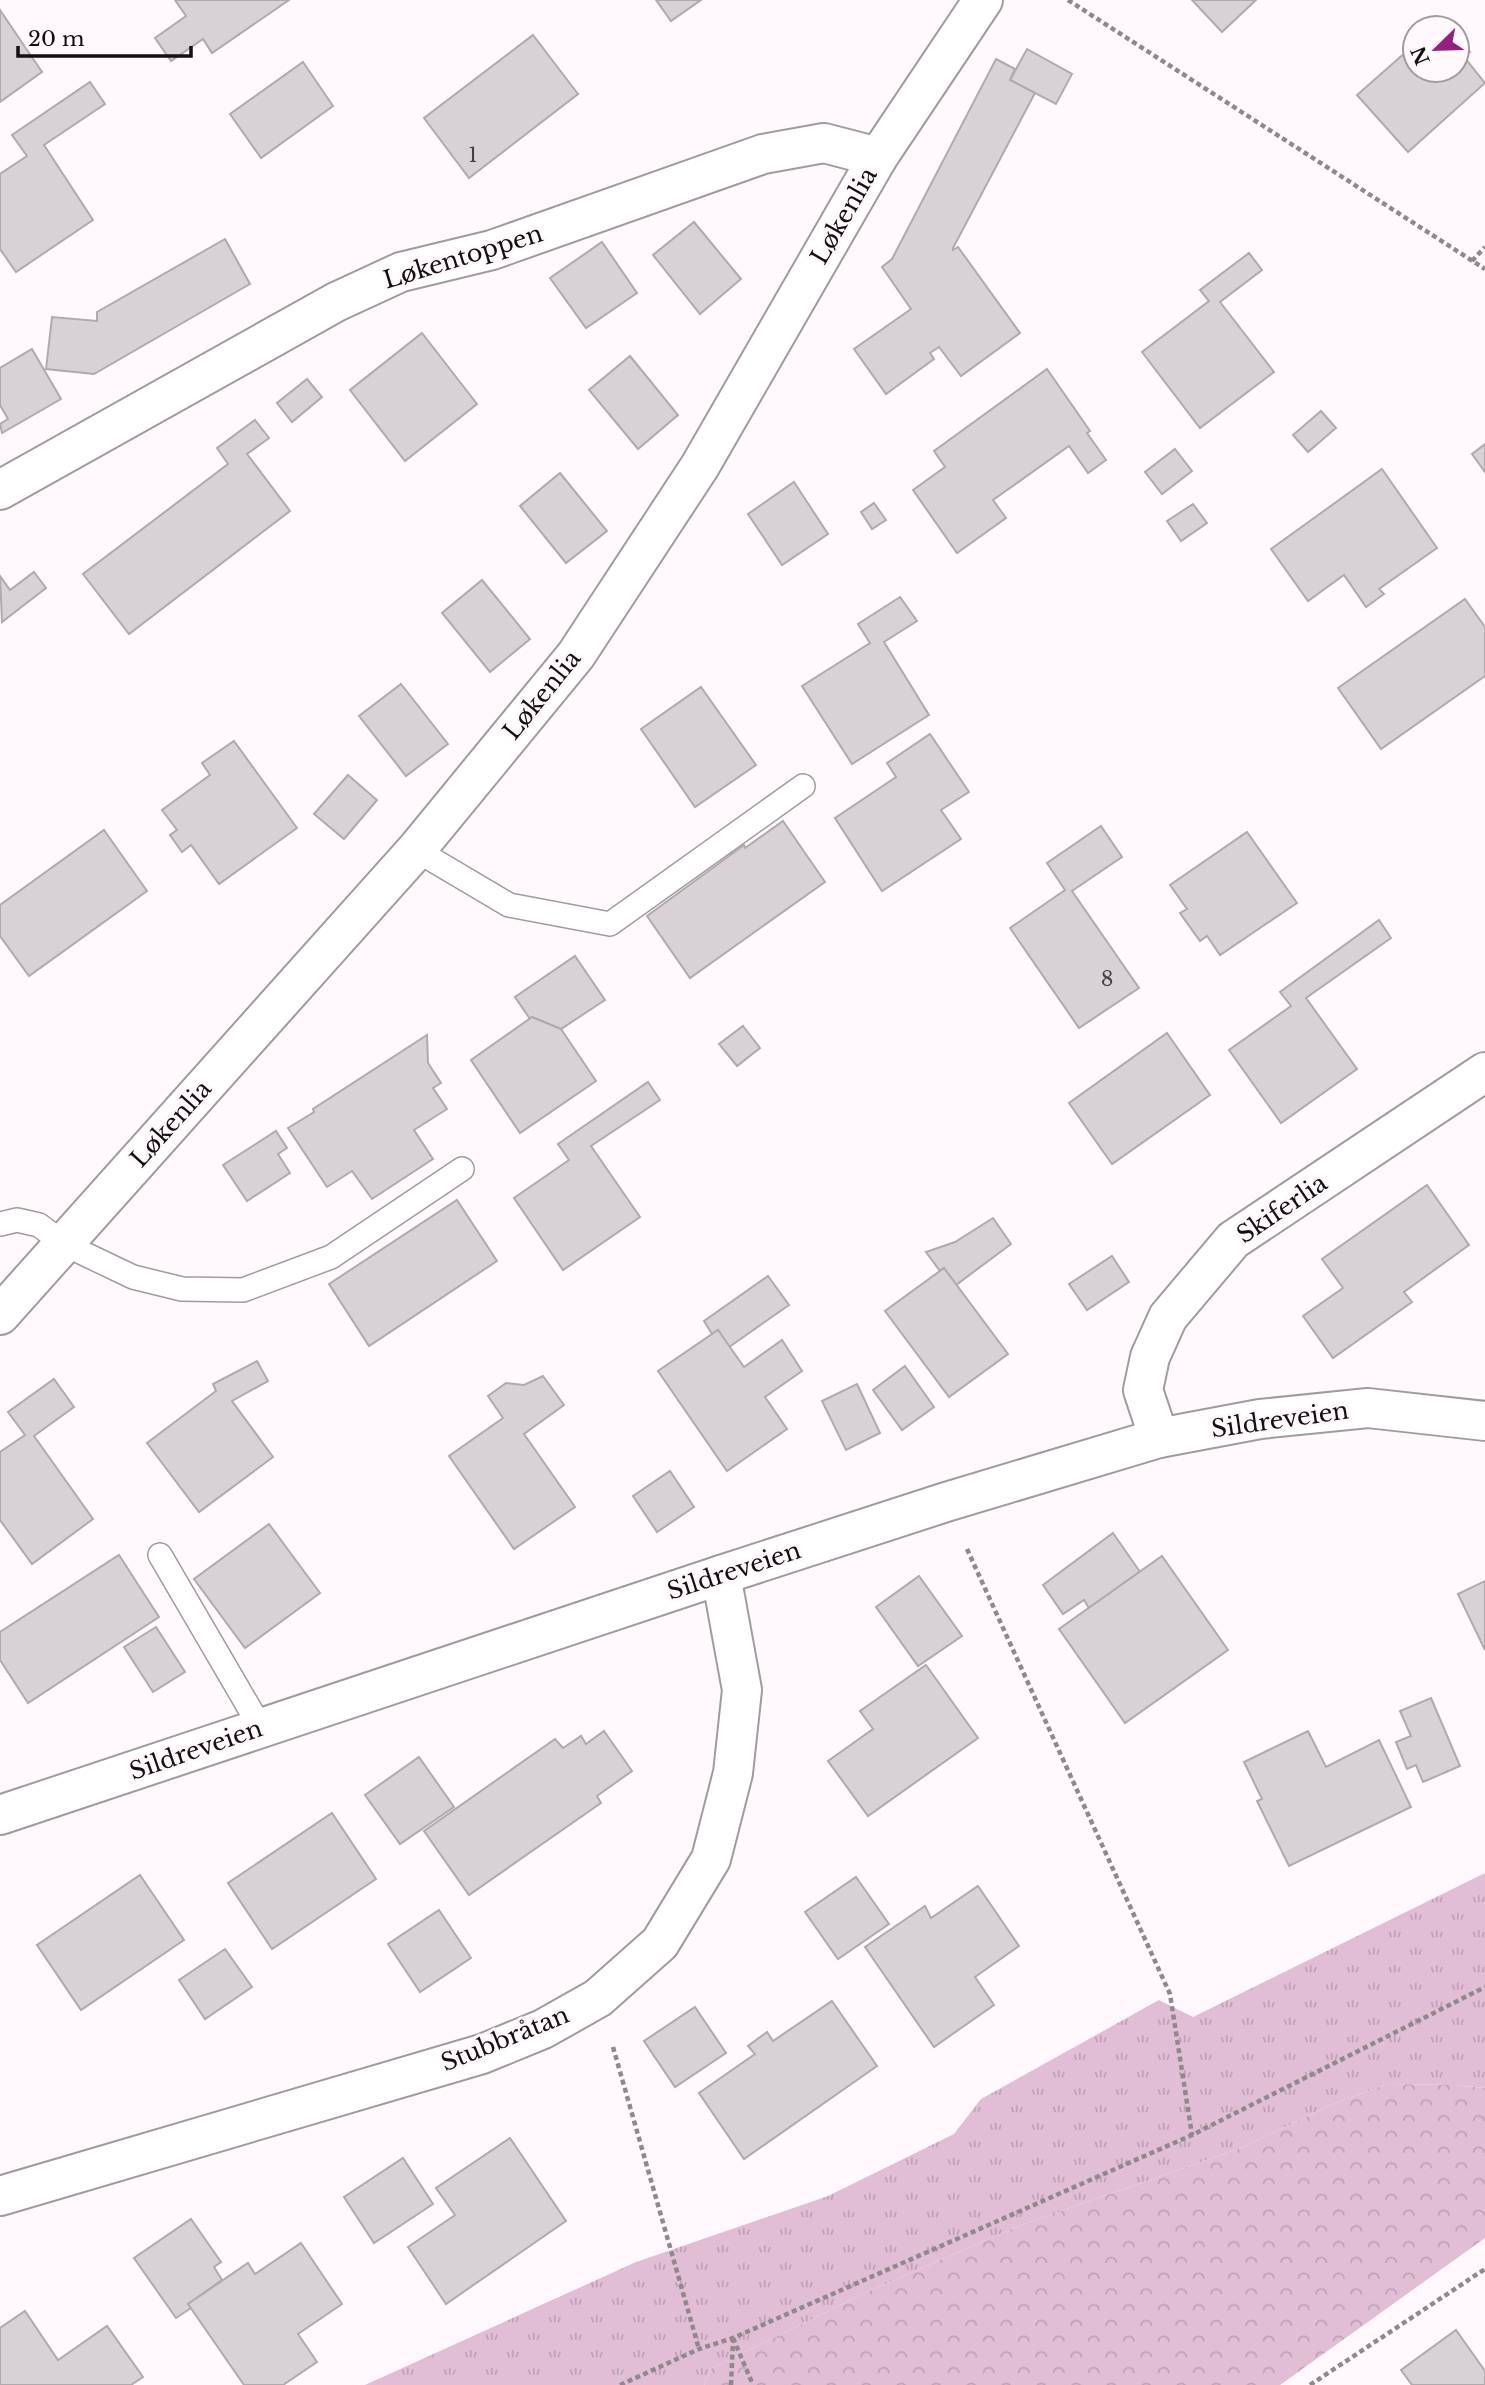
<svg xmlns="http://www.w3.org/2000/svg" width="1485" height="2385" font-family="'Libre Baskerville',serif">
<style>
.grass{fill:url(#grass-tufts)}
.forest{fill:url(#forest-crowns)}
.building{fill:#d8d2d6;stroke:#b0aaae;stroke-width:2}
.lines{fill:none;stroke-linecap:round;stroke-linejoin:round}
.service-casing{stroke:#a19b9f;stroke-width:26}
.minor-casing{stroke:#a19b9f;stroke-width:42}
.path{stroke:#8e898c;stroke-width:4.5;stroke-dasharray:5 3.5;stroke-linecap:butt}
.service{stroke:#fff;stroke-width:23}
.minor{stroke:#fff;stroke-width:38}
.labels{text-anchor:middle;stroke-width:6;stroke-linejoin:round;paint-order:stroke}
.number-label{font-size:21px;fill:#444042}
.street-label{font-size:24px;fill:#121011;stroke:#fff8fd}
</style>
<defs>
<pattern id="grass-tufts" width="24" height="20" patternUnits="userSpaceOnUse" patternTransform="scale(1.75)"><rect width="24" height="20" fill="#e1bdd6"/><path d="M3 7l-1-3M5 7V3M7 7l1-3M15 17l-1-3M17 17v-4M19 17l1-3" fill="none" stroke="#c0a1b7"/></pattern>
<pattern id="forest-crowns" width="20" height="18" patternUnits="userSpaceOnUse" patternTransform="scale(1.75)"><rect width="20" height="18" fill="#e1bdd6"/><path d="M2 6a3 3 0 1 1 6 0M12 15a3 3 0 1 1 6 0" fill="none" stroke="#c0a1b7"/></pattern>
</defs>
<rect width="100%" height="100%" fill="#fff8fd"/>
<polygon class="grass" points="1485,1873 1485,2088 1453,2085 1387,2084 1328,2106 1244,2147 1021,2225 867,2292 711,2369 704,2385 365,2385 636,2262 828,2196 954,2134 981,2099 1159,2000 1193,2017"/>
<polygon class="forest" points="1387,2084 1453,2085 1485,2088 1485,2238 1280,2385 704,2385 711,2369 867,2292 1021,2225 1244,2147 1328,2106"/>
<g class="building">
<polygon points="175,0 289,0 212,53 203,39 171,61 155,38 186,16"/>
<polygon points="656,0 701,0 671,21"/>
<polygon points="1192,0 1256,0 1222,32"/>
<polygon points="0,10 42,72 0,102"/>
<polygon points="533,35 578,94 469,178 424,118"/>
<polygon points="1457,37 1470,52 1464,57 1485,83 1408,152 1357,95 1415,44 1415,70 1457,70"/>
<polygon points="1027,49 1072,74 1056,104 1010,80"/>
<polygon points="996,59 1015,69 1010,80 1035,93 953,248 953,250 958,247 1020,333 961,376 939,347 930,353 934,359 886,394 854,349 911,309 882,267 892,259"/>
<polygon points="303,62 333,106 261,158 230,114"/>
<polygon points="90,82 105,104 44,145 93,220 16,272 0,249 0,174 27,156 12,135"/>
<polygon points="694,222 741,279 700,314 653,255"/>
<polygon points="225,239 250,284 94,374 46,369 52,317 97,321 97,312"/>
<polygon points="602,242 637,293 586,328 550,278"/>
<polygon points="1249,253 1262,270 1220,302 1274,372 1200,428 1142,352 1209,301 1200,290"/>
<polygon points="422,333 477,404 405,461 350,390"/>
<polygon points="32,349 61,399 2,433 0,424 8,419 0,405 0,368"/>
<polygon points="630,356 678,415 638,449 589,390"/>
<polygon points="1047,369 1090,431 1087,433 1106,460 1088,473 1069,446 993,500 1006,518 957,553 913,490 945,467 934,451"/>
<polygon points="307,379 322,397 292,422 277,403"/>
<polygon points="1321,411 1336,428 1308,452 1293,435"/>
<polygon points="255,420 269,438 247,454 290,511 129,634 83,574 228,464 217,448"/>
<polygon points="1485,444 1485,472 1472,454"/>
<polygon points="1175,449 1192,471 1162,494 1145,472"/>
<polygon points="1382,469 1437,548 1379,589 1384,594 1366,607 1344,575 1308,601 1271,549"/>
<polygon points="560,473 607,531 566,563 520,506"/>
<polygon points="794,482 828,534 782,565 748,514"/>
<polygon points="874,503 886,520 872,529 861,512"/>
<polygon points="1193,504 1207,523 1181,541 1167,521"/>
<polygon points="34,572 46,588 2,622 0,576 10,590"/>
<polygon points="482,580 530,639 490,672 442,613"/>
<polygon points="900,597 917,621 884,642 929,715 852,764 802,686 870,643 858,624"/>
<polygon points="1465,599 1485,627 1485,676 1381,749 1338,688"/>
<polygon points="401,684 448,744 406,776 359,716"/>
<polygon points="701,687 756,765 695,807 641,729"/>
<polygon points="930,734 969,792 941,810 961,839 882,891 835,818 896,777 887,763"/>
<polygon points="234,741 297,828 219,884 191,845 182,852 170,835 177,830 162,810 210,775 202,763"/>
<polygon points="348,775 377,800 344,839 314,814"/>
<polygon points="783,821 825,882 690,978 647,916 744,845 745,848"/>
<polygon points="1101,826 1122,857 1072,891 1139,988 1079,1028 1010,928 1065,890 1047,863"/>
<polygon points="104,830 147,891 29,976 0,936 0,905"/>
<polygon points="1247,832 1297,903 1220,955 1207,936 1200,941 1180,913 1187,909 1170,885"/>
<polygon points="1379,920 1391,938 1306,998 1357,1069 1281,1123 1229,1050 1291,1006 1280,992"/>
<polygon points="575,956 605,1000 561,1029 532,1017 530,1019 515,997"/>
<polygon points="532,1017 561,1029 596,1081 520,1133 471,1060"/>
<polygon points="743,1026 760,1048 737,1066 719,1044"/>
<polygon points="1167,1033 1210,1095 1112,1164 1069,1103"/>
<polygon points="427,1035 428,1063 441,1083 433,1088 447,1109 414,1130 433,1159 372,1199 352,1171 327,1187 288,1128 314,1112 313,1109"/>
<polygon points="648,1082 660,1100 591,1146 640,1217 563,1270 514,1198 569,1160 558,1144"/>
<polygon points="276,1131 287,1148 278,1154 290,1173 247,1201 223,1165"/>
<polygon points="1427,1185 1469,1245 1404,1292 1412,1302 1333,1358 1303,1316 1343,1288 1322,1259"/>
<polygon points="457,1200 497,1261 369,1346 329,1284"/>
<polygon points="993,1218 1011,1244 956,1285 944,1268 940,1271 926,1252 955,1242"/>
<polygon points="1112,1256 1129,1282 1087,1310 1069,1284"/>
<polygon points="944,1268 1008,1354 949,1397 885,1311"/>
<polygon points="768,1276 789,1305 729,1347 718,1330 712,1334 704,1321"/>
<polygon points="718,1330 744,1367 782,1340 802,1371 765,1397 787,1429 727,1471 658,1371"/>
<polygon points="257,1361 268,1381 232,1401 273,1457 199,1512 147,1443 216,1391 213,1384"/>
<polygon points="905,1366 934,1407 902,1430 873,1390"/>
<polygon points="543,1376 564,1405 524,1434 575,1507 514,1549 449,1456 503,1418 488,1396 506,1383 524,1385"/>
<polygon points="54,1379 74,1407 34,1436 93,1519 32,1564 0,1520 0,1452 25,1435 8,1412"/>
<polygon points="857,1384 880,1433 846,1450 822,1401"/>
<polygon points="670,1471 694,1507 657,1532 633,1496"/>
<polygon points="269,1524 320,1593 245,1648 194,1579"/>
<polygon points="1113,1533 1140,1572 1089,1608 1084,1600 1063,1614 1043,1585"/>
<polygon points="119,1555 159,1617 28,1703 0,1660 0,1632"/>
<polygon points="1162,1556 1228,1650 1125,1723 1059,1629"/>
<polygon points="919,1576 962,1636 918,1666 876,1607"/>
<polygon points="1485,1581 1485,1650 1458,1594"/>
<polygon points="156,1627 185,1672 153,1692 124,1647"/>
<polygon points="926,1665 978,1738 868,1816 828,1761 873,1729 860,1711"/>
<polygon points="1431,1698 1460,1766 1423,1782 1416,1765 1407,1769 1396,1742 1411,1736 1400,1711"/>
<polygon points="604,1731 632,1771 597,1796 601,1803 469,1895 424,1831 555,1739 563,1748 581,1736 586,1744"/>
<polygon points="1308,1731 1326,1767 1379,1740 1411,1807 1289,1866 1257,1801 1262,1799 1244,1762"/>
<polygon points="419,1757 454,1807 400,1844 365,1795"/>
<polygon points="332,1813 376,1879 272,1949 228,1883"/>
<polygon points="140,1875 184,1940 81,2010 37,1945"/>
<polygon points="856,1877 889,1924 838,1959 805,1912"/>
<polygon points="978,1886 1019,1946 975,1977 994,2005 934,2047 865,1947 925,1906 931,1918"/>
<polygon points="439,1910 471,1958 420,1992 388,1944"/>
<polygon points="225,1949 252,1987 205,2019 179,1980"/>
<polygon points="832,2001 877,2066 744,2159 699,2093 755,2054 748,2046 767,2032 773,2041"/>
<polygon points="695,2007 726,2053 675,2087 644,2041"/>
<polygon points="510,2138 566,2221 446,2304 408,2247 455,2215 436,2188"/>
<polygon points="403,2158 433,2204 374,2243 344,2197"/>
<polygon points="191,2219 221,2262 214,2267 222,2280 188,2304 191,2308 176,2318 134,2258"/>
<polygon points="301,2243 342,2304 298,2334 317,2362 283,2385 244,2385 188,2304 248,2263 255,2274"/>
<polygon points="25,2311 58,2360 107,2326 143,2377 131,2385 0,2385 0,2328"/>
<polygon points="1456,2330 1485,2371 1485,2385 1412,2385 1401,2370"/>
</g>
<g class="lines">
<defs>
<g id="service">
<polyline points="416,850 509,905 610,924 803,786"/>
<polyline points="0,1224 17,1220 39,1225 64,1244 133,1277 182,1289 243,1290 331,1257 462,1169"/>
<polyline points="160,1555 261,1728"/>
</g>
<g id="minor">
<polyline points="0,490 336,302 401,272 492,250 763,154 824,143 878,157"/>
<polyline points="0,1315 416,850 576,655 700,466 878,157 983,0"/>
<polyline points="1159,1438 1143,1390 1150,1357 1168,1317 1233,1240 1485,1072"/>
<polyline points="0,1815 721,1575 946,1502 1159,1438 1260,1419 1368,1408 1485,1421"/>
<polyline points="0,2196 482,2054 543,2029 598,1998 660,1943 711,1859 733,1773 742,1690 721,1575"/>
</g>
</defs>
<use href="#service" class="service-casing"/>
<use href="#minor" class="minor-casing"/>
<g class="path">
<polyline points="1068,0 1485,269"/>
<polyline points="1472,261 1485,247"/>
<polyline points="967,1549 1170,1994 1192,2135"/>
<polyline points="613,2047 699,2349"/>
<polyline points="733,2338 753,2385"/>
<polyline points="620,2385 699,2349 733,2338 1192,2135 1485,1987"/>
<polyline points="731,2385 733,2340"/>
<polyline points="1310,2385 1485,2269"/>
</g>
<use href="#service" class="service"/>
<use href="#minor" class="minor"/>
</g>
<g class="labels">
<g class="number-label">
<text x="473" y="162">1</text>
<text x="1107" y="986">8</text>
</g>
<g class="street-label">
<text transform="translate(844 216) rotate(-60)" y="8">Løkenlia</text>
<text transform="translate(463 257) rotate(-17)" y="8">Løkentoppen</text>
<text transform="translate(542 695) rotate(-51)" y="8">Løkenlia</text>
<text transform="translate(171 1124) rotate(-48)" y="8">Løkenlia</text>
<text transform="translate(1282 1209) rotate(-34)" y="8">Skiferlia</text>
<text transform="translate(1280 1420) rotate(-8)" y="8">Sildreveien</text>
<text transform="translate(734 1571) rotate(-18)" y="8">Sildreveien</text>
<text transform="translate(196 1750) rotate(-19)" y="8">Sildreveien</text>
<text transform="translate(505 2039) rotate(-22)" y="8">Stubbråtan</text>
</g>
</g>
<g transform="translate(1436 49) rotate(247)"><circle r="33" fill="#fff8fd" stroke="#a09b9f" stroke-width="2"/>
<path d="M0-5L12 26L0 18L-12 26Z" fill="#94217f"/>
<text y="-10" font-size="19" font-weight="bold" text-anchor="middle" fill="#121011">N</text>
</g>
<path d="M18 46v10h173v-10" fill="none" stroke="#121011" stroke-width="3.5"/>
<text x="28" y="46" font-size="21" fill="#121011" stroke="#fff8fd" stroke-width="5" paint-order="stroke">20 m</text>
</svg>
